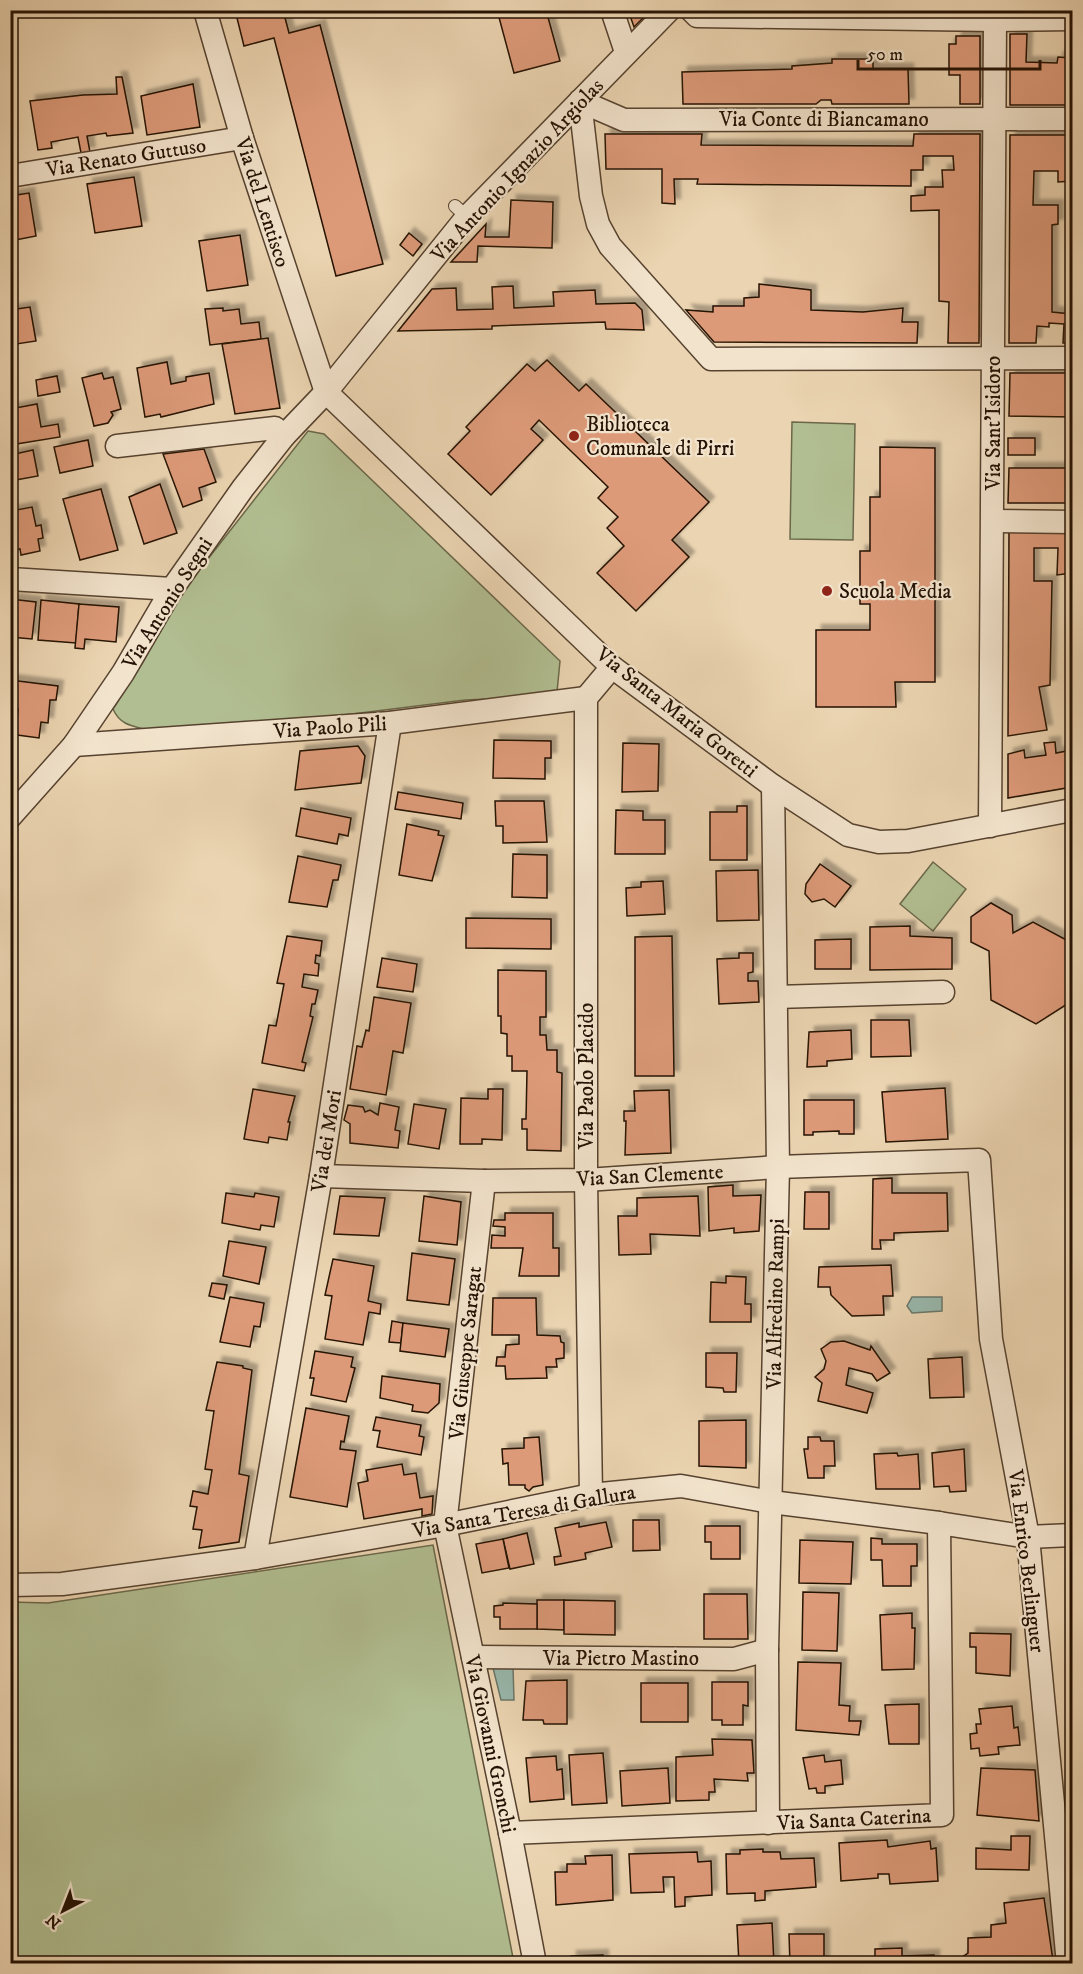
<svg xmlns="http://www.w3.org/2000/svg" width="1083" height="1974" font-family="'IM FELL DW Pica',serif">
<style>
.green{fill:#b1be91;stroke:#6b684a;stroke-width:1.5}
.water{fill:#98b8ad;stroke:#6a7669;stroke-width:1.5}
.building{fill:#dd9a79;stroke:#251204;stroke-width:1.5;filter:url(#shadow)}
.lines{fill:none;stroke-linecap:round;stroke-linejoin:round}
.service-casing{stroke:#56422f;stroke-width:14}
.minor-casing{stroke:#56422f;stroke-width:25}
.service{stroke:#f2e3cc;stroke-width:12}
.minor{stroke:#f2e3cc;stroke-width:22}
.poi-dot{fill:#8f2418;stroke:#f2e3cc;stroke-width:2}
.labels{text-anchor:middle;stroke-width:4.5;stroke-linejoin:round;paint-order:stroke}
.street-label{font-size:21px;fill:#251204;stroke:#f2e3cc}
.poi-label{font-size:21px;fill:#251204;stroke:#f2e3cc;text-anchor:start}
</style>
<defs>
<filter id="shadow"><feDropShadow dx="5.5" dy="-5.5" stdDeviation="1.5" flood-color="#0004"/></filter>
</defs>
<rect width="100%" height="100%" fill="#ebd4b1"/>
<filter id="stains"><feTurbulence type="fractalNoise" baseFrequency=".00333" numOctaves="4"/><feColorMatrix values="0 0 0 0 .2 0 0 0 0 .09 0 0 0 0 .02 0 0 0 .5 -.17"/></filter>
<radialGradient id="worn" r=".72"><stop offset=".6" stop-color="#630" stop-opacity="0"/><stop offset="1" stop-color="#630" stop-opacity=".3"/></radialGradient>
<g class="green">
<polygon points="792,422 855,424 853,540 790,539"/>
<path d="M 308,431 L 324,434 L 560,661 L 557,692 L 550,696 L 465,700 L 336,716 L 148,730 C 132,726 120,725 113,709 L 143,662 L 179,596 Z"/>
<polygon points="933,862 966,889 933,931 900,904"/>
<polygon points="433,1545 514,1963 11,1963 11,1602 48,1603"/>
</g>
<g class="water">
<polygon points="912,1297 942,1297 942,1311 912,1313 907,1306"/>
<polygon points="513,1667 514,1700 501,1700 493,1668"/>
</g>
<g class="building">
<polygon points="235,10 283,10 289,33 320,25 383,264 336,276 274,38 244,46"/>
<polygon points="497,10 546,10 560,61 514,73"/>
<polygon points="628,10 651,10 634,27"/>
<polygon points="1010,34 1027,34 1026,62 1057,63 1058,57 1072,58 1072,105 1010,105"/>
<polygon points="956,36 980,36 980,104 960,104 960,75 949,75 949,44 956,44"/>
<polygon points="832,59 873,59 873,69 908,69 909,104 832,104 831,100 821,100 816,104 683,104 682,72 792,69 792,66 832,63"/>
<polygon points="116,77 122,77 133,133 107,136 106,133 87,136 90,152 81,153 78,137 51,142 52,148 38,150 30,101 83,95 117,94"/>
<polygon points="193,84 200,127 147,135 141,96"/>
<polygon points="605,134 702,134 701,145 913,146 914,134 980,134 979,343 948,343 949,302 939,301 939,210 911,211 911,196 925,195 925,187 943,187 942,170 954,170 953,156 923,156 923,170 911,170 911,186 697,184 698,179 674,179 675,204 662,203 662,169 606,169"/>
<polygon points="1010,135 1072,135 1072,181 1058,182 1058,171 1034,171 1033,205 1058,205 1058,224 1052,225 1052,312 1072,314 1072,343 1063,343 1064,324 1049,323 1049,327 1037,326 1036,343 1009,343"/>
<polygon points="134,177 142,226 95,233 87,184"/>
<polygon points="29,193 36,236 10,241 10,196"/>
<polygon points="511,200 553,202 552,248 478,246 477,262 451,262 486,224 485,237 509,237"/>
<polygon points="409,233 422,244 413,256 400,245"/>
<polygon points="240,235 248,285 207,291 199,241"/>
<polygon points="759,284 811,290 811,310 863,312 903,308 902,322 918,322 917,343 714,342 686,310 713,312 713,306 744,306 744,298 759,297"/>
<polygon points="513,286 514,308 554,306 553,292 595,290 596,304 635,303 642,310 644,330 606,329 605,322 492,326 492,329 398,331 432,289 456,288 457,310 493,309 492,287"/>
<polygon points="30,307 36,341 10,345 10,310"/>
<polygon points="223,308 223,311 239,309 241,324 259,322 261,339 210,345 205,309"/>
<polygon points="268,338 280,408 235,414 222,344"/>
<polygon points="547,360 579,391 586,384 709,502 672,540 689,557 636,611 597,573 624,546 607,528 618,517 598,498 608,487 539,420 531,429 543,440 491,495 448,454 470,431 466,427 527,364 535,371"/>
<polygon points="167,362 171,384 186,381 186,377 209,373 214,404 161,417 160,414 145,417 137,368"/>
<polygon points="102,373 104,379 113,377 121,409 111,412 113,415 108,423 94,426 82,378"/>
<polygon points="1010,373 1072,373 1072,417 1009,416"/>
<polygon points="57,376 60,392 38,396 36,380"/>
<polygon points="37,404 41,427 58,424 60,437 10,445 10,409"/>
<rect x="1008" y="438" width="27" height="17"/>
<polygon points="88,440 93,466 60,473 54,447"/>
<polygon points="880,447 935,448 935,682 895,682 896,707 816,707 816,630 870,630 870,604 860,604 860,551 870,551 870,497 880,497"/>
<polygon points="204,449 216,482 199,488 202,500 183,507 163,454"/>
<polygon points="33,450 38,476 10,481 10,455"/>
<polygon points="1009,468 1072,468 1072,503 1008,503"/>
<polygon points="160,484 177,533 144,544 129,497"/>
<polygon points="101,489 118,550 80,560 63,499"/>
<polygon points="32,507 36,526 41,525 43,538 38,539 40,551 21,555 20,549 10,551 11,511"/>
<polygon points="1009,532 1072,532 1072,573 1057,575 1058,548 1034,548 1034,581 1052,581 1050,685 1039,687 1047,730 1008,736"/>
<polygon points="10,599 36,602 32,639 10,637"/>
<polygon points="41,600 79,604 76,643 38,640"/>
<polygon points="79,604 119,607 116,642 85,639 84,649 75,648"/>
<polygon points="10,680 58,686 56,700 50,700 48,723 41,722 39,738 10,734 10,719 17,720 18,709 10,708"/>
<polygon points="494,740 551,741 551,758 545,758 545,779 493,778"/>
<polygon points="1055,742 1056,753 1072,750 1072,787 1008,798 1008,754 1024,750 1025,758 1046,755 1044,743"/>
<polygon points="623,743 659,744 658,791 622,792"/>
<polygon points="358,746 365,756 361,783 295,790 300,751"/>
<polygon points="398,792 463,803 461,819 395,809"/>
<polygon points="495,801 544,801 547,842 503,843 503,826 496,826"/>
<polygon points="737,806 747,806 747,860 710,860 710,812 737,812"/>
<polygon points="301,808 351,818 348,836 339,834 337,844 296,836"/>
<polygon points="616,810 643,811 643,820 665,820 665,854 615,854"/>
<polygon points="407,824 439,831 438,835 444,836 432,881 399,875"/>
<polygon points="513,854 547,855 547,898 512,897"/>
<polygon points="298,856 341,865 338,880 333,880 327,907 289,902"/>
<polygon points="820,864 851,886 835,907 824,899 812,902 805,894 806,884"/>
<polygon points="758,870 759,920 717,921 716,871"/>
<polygon points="663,881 665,914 627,916 626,888 641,887 641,882"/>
<polygon points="991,903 1012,915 1013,933 1033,922 1072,943 1072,1001 1036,1024 991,1000 989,951 971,942 971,917"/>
<polygon points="466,918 551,919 551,949 466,948"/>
<polygon points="910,926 910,936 952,938 952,969 870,970 870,927"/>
<polygon points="287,936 322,941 320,956 316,955 315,963 319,964 318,976 304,974 302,987 318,990 315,1004 312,1004 310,1016 313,1017 302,1062 306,1063 304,1071 262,1063 269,1025 276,1026 284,984 277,983"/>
<polygon points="672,936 674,1076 635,1076 635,937"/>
<polygon points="851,939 851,969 815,969 815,940"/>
<polygon points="739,953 753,953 753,972 748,973 748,981 758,981 759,1002 719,1004 717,959 739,958"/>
<polygon points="382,958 417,964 413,992 377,987"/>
<polygon points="498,970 546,971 546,1017 540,1017 540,1035 546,1035 547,1050 557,1050 557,1072 562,1073 561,1151 527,1150 527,1129 522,1129 522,1119 526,1119 527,1071 512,1071 512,1056 507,1056 507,1034 501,1033 501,1016 498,1016"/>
<polygon points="374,997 411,1003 403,1053 393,1051 386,1095 350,1089 357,1046 362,1047 366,1030 369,1031"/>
<polygon points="871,1020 909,1020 911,1056 871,1057"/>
<polygon points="851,1030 852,1059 827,1061 827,1066 807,1067 809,1032"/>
<polygon points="945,1088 948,1139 886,1142 882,1092"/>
<polygon points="253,1089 295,1096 288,1122 290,1122 287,1140 269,1137 268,1143 244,1139"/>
<polygon points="488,1089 503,1089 502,1140 482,1139 482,1144 460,1144 461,1098 488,1099"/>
<polygon points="669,1090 671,1153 625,1155 626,1121 624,1121 624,1111 635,1111 634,1091"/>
<polygon points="804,1100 854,1100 854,1134 839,1134 839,1131 813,1132 813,1135 804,1135"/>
<polygon points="380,1103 399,1107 395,1130 400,1131 398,1148 350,1143 350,1124 344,1120 348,1105 363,1107 365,1112 370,1110 378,1115"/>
<polygon points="414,1104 446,1109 439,1149 408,1144"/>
<polygon points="892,1178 892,1193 947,1193 948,1231 894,1233 894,1240 880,1240 881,1249 872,1249 873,1179"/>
<polygon points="733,1185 733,1196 761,1195 759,1231 734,1233 734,1228 709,1231 708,1187"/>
<polygon points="805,1192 829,1192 829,1229 804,1229"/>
<polygon points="226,1193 254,1197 255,1193 279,1197 274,1227 261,1225 260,1230 222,1223"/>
<polygon points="340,1196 385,1198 379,1236 334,1234"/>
<polygon points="424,1196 461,1202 457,1245 419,1241"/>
<polygon points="698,1196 700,1236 650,1234 651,1254 619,1255 618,1216 637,1216 637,1198"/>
<polygon points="505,1213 553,1213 553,1248 559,1248 559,1276 519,1276 523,1248 491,1248 492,1235 505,1236 505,1227 493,1226 494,1220 505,1220"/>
<polygon points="229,1241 266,1247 259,1284 223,1276"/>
<polygon points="412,1253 455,1259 449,1305 407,1300"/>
<polygon points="333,1259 374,1266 368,1301 381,1304 380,1314 369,1312 363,1345 325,1339 332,1296 325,1295"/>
<polygon points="891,1265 893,1296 883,1296 884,1315 852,1316 831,1295 830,1287 818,1287 819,1267"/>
<polygon points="726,1276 746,1277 745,1304 751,1304 751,1322 710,1322 711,1282 726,1283"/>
<polygon points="212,1283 227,1285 224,1299 209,1296"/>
<polygon points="230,1297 264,1303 260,1327 254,1326 250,1347 220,1342"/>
<polygon points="493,1298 536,1298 537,1335 560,1336 561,1342 564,1343 564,1358 556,1359 557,1367 546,1367 547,1378 506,1379 505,1366 496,1366 497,1357 505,1357 506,1345 519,1344 519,1335 492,1335"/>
<polygon points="392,1321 403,1323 401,1343 389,1342"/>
<polygon points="403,1323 449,1329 445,1357 400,1351"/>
<polygon points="844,1341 870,1350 871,1346 890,1373 877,1381 872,1374 849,1368 846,1385 873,1393 867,1413 818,1401 822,1383 815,1377 824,1369 826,1361 821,1349 831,1342"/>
<polygon points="315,1351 353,1357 351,1367 355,1368 346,1402 311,1395 314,1378 310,1378"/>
<polygon points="706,1353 737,1353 736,1392 724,1392 723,1388 706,1387"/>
<polygon points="962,1357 964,1397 930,1398 928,1359"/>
<polygon points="217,1362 243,1366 243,1368 252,1370 239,1474 249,1476 239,1542 199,1548 202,1530 193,1529 197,1507 190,1506 193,1491 208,1494 212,1470 205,1469 214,1411 206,1410"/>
<polygon points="382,1376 440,1384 439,1403 428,1413 412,1411 413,1405 380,1398"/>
<polygon points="306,1408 349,1416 344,1442 341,1441 340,1449 356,1451 347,1507 290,1497"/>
<polygon points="376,1417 421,1425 419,1436 424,1437 421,1455 377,1447 380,1431 373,1430"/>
<polygon points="746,1420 746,1468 699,1466 699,1421"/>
<polygon points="539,1437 543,1485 533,1487 529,1491 525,1488 525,1485 509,1485 508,1463 503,1464 502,1449 524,1448 524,1438"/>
<polygon points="808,1437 820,1437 821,1441 834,1441 835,1466 824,1466 824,1478 808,1478 804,1449 808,1449"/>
<polygon points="964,1449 966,1491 950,1492 949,1486 934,1487 932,1453"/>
<polygon points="897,1453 898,1456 918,1454 920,1489 876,1489 874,1454"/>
<polygon points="402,1464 404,1475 416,1473 420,1498 433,1496 432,1514 422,1516 422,1509 364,1519 358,1483 368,1481 366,1470"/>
<polygon points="633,1520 659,1520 660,1550 633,1551"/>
<polygon points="606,1522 612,1547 585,1553 586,1559 555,1565 554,1557 561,1556 555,1528 579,1523 579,1527"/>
<polygon points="705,1526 740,1526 740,1559 711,1559 711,1542 705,1542"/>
<polygon points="527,1533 534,1564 510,1569 503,1539"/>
<polygon points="871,1538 882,1539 882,1544 917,1544 917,1566 911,1566 911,1586 883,1586 882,1560 871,1560"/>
<polygon points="503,1539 509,1568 482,1573 476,1544"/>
<polygon points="800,1540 853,1542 851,1584 799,1583"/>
<polygon points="803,1592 839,1593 837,1651 802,1650"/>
<polygon points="704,1594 747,1594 748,1639 704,1639"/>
<polygon points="1072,1597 1072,1622 1068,1622"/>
<polygon points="537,1600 564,1600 564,1630 537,1629"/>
<polygon points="564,1600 615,1601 615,1635 564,1634"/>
<polygon points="503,1603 537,1604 537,1629 500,1629 500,1617 494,1617 494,1606 503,1605"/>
<polygon points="912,1613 912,1628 915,1628 914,1669 882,1670 880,1615"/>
<polygon points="970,1633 1011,1634 1010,1676 976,1673 976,1647 970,1647"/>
<polygon points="798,1662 841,1663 839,1705 850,1706 849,1721 861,1721 859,1735 796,1730"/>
<polygon points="567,1680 567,1724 544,1724 543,1720 523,1720 526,1681"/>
<polygon points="712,1682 748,1682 748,1706 743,1705 743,1725 722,1725 722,1720 712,1720"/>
<rect x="641" y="1683" width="47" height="39"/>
<polygon points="919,1704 919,1744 889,1744 885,1705"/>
<polygon points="1012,1706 1014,1728 1018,1727 1020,1745 998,1747 999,1754 980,1756 979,1748 971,1749 970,1734 977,1733 976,1724 981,1724 979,1709"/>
<polygon points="712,1739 752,1740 754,1773 747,1773 748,1781 714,1779 715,1792 709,1792 709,1800 676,1801 676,1757 713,1755"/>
<polygon points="603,1753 607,1803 572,1805 569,1755"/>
<polygon points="824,1755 825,1762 841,1760 843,1784 825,1786 825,1793 817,1793 816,1788 809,1789 803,1758"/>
<polygon points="556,1756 557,1770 562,1769 564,1799 530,1802 526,1758"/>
<polygon points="668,1768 670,1803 622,1806 620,1771"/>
<polygon points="981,1768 1035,1770 1039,1821 977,1815"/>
<polygon points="1011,1836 1030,1836 1029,1870 976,1869 976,1848 1011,1850"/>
<polygon points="887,1840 888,1847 930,1841 931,1849 936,1848 938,1881 890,1884 889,1874 878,1874 878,1878 841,1881 839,1843"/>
<polygon points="763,1849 763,1852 780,1852 781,1859 814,1858 816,1887 765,1891 765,1900 755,1901 755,1893 727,1894 726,1854 740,1854 740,1850"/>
<polygon points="697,1852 698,1862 711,1861 712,1895 685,1897 685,1906 675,1907 674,1877 663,1877 664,1892 631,1893 629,1854"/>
<polygon points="612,1855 613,1900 556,1905 555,1872 567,1872 567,1864 586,1864 585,1856"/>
<polygon points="1044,1898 1053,1961 1038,1964 964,1964 962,1957 968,1953 968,1938 991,1937 991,1925 1006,1923 1004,1903"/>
<polygon points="772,1923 774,1964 739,1964 737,1925"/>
<polygon points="789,1934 824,1934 824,1964 790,1964"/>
<polygon points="902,1948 902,1956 934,1955 934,1964 875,1964 875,1949"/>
<polygon points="603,1955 603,1964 571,1964 571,1956"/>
</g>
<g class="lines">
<defs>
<polyline id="service" points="455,206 467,217"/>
<g id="minor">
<polyline points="205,10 242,138 326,392 612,667 773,786 848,835 879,842 908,841 1072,810"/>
<polyline points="612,10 626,52"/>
<polyline points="691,10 697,16 995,20 1072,19"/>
<polyline points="580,101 591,196 598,224 610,246 711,359 1072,358"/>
<polyline points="580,101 624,120 1072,119"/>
<polyline points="10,176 242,138"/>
<polyline points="117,446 275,428 284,436"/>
<polyline points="993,521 1072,522"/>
<polyline points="10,579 172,589"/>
<polyline points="74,745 390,723 586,698"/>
<polyline points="10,817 74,745 123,673 172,589 243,488 284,436 326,392 467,217 669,10"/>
<polyline points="990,826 995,20"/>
<polyline points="776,997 943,992"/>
<polyline points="321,1176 484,1181 586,1180 778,1167 979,1160 991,1339 1028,1537 1068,1964"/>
<polyline points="484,1181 445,1525 510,1833 535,1964"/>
<polyline points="591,1495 586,1180 586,698 612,667"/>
<polyline points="255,1558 321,1176 390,723"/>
<polyline points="10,1585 62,1584 255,1558 445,1525 591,1495 681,1486 771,1502 939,1523 1028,1537 1072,1535"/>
<polyline points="473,1657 734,1659 767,1650"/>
<polyline points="768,1823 767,1650 778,1167 773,786"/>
<polyline points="510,1833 942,1815 939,1523"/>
</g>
</defs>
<use href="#service" class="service-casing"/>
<use href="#minor" class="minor-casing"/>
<use href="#service" class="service"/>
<use href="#minor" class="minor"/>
</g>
<g class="poi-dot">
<circle cx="574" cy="436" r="6"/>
<circle cx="827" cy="591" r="6"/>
</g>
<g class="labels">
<g class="street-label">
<text x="824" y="126">Via Conte di Biancamano</text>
<text transform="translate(126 157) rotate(-9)" y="7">Via Renato Guttuso</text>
<text transform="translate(517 170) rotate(-47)" y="7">Via Antonio Ignazio Argiolas</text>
<text transform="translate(263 202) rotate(72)" y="7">Via del Lentisco</text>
<text transform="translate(993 423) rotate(-90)" y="7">Via Sant'Isidoro</text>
<text transform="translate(167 603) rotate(-58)" y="7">Via Antonio Segni</text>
<text transform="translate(677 712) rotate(38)" y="7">Via Santa Maria Goretti</text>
<text transform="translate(330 727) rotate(-4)" y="7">Via Paolo Pili</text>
<text transform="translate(586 1076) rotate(-90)" y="7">Via Paolo Placido</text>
<text transform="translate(326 1141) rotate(-81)" y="7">Via dei Mori</text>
<text transform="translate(650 1175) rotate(-3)" y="7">Via San Clemente</text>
<text transform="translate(775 1304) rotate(-89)" y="7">Via Alfredino Rampi</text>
<text transform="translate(465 1353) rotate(-84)" y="7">Via Giuseppe Saragat</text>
<text transform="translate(524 1511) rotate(-10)" y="7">Via Santa Teresa di Gallura</text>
<text transform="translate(1027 1561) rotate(83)" y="7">Via Enrico Berlinguer</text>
<text x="621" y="1665">Via Pietro Mastino</text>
<text transform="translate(491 1744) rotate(78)" y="7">Via Giovanni Gronchi</text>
<text transform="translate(854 1819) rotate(-3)" y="7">Via Santa Caterina</text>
</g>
<g class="poi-label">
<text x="586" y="431">Biblioteca<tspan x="586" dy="24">Comunale di Pirri</tspan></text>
<text x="839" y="598">Scuola Media</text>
</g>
</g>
<rect width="1083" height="1974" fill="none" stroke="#ebd4b1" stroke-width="36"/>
<rect x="12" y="12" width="1059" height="1950" fill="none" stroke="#251204" stroke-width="3"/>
<rect x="18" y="18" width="1047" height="1938" fill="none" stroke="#251204" stroke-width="1.5"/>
<g transform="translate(63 1911) rotate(222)" stroke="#f2e3cc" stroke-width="4.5" paint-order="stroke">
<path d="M0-4.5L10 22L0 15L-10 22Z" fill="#251204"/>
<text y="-9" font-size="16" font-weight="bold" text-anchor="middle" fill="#251204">N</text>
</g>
<path d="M858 60v9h182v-9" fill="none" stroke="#251204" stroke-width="3"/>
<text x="867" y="60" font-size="18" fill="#251204" stroke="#f2e3cc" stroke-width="4.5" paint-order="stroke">50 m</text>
<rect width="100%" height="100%" filter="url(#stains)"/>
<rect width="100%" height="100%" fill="url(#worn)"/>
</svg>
